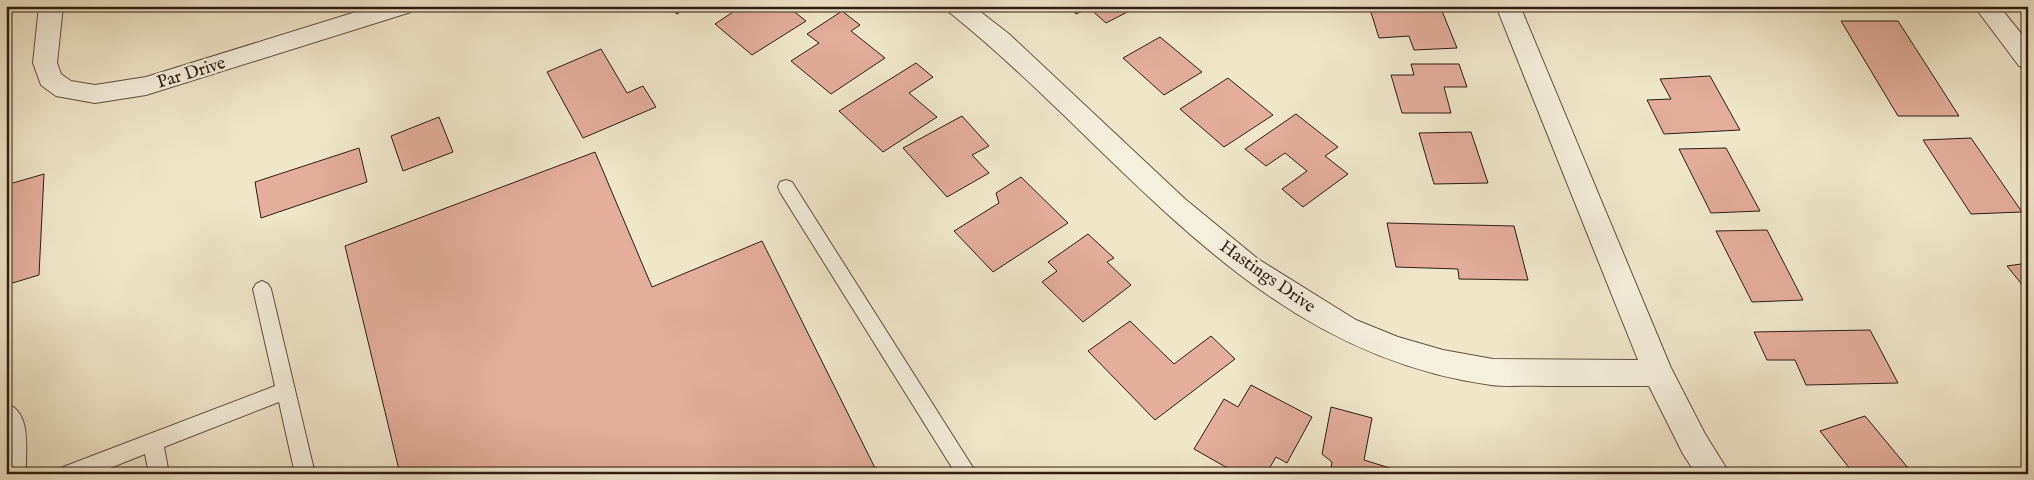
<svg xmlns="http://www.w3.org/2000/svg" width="2034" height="480" font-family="'IM FELL English',serif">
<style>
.building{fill:#e4ad9c;stroke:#2c1d0d}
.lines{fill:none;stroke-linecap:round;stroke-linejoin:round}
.lane-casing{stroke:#5d503c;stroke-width:2}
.street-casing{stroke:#5d503c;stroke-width:2}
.lane{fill:#f5efdd;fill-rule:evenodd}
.street{fill:#f5efdd;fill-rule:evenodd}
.labels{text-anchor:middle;stroke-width:5;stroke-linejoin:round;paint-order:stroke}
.street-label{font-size:18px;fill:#2c1d0d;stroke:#f5efdd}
</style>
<rect width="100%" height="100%" fill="#f0e7cb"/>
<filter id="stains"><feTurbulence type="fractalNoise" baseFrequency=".004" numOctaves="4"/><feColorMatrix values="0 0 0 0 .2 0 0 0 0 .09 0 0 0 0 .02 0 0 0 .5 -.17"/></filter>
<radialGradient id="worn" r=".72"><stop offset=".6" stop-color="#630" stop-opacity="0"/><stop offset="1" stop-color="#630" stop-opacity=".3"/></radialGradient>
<g class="building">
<polygon points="667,6 689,6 677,14"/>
<polygon points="787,6 806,21 752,55 715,24 742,6"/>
<polygon points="1068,6 1139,6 1106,23 1089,8 1076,14"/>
<polygon points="1369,6 1440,6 1457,48 1414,50 1409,36 1379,38"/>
<polygon points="842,11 860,25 851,31 885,58 831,94 791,61 819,43 807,34"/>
<polygon points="1841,21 1898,21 1959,116 1898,116"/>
<polygon points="1160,37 1202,72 1164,95 1123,58"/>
<polygon points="601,49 627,93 643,86 656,107 583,138 547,72"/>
<polygon points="916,63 933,77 909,93 937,117 883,152 839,111"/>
<polygon points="1411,64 1459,64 1467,87 1444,87 1451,113 1402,113 1391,75 1414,75"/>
<polygon points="1710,76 1740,130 1664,134 1647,100 1671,99 1660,79"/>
<polygon points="1228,78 1273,115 1224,147 1180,109"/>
<polygon points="1296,114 1338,147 1325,156 1348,174 1303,207 1282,189 1307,171 1285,153 1266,166 1245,149"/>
<polygon points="962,116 989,146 972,155 989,173 947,197 903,148"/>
<polygon points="439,117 453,152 403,171 391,136"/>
<polygon points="1471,132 1488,183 1434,184 1419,133"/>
<polygon points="1971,138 2022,212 1971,214 1923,140"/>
<polygon points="359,148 367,182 261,218 255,182"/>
<polygon points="1726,148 1760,211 1711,213 1679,149"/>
<polygon points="595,152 652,287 762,241 878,474 400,474 345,246"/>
<polygon points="44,174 39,275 6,285 6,185"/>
<polygon points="1021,177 1068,223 993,272 954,231 999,203 996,193"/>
<polygon points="1387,223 1514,226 1528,280 1459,279 1458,269 1396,267"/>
<polygon points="1767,230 1803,300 1752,302 1716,231"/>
<polygon points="1088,234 1114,258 1107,262 1131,285 1083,322 1042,282 1057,271 1048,262"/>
<polygon points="2028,263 2028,292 2007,266"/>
<polygon points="1130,321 1174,364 1211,336 1235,359 1155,420 1088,351"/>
<polygon points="1870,330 1898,383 1806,385 1795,360 1767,360 1754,332"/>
<polygon points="1251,385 1312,417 1287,463 1276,457 1266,474 1238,474 1194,449 1224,399 1238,407"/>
<polygon points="1331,407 1372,418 1364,460 1409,474 1330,474 1332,462 1322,454"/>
<polygon points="1865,416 1913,474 1854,474 1820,431"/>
</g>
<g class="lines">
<defs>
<g id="lane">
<polygon points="786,180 792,182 977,474 956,474 780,192 778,187 780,182"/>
<polygon points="262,281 268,284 271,289 315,474 295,474 279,402 164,447 169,474 149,474 145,454 95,474 60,474 63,467 275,386 253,289 256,284"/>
<path d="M 6,403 C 33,413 25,451 26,474 L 6,474 Z"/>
</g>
<g id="street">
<polygon points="39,6 63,6 57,63 61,74 71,81 95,85 146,77 375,6 415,6 411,12 146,95 95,103 56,96 41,85 33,63"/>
<path d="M 945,6 L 973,6 L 1009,34 L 1185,199 L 1258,259 L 1356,320 L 1398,337 L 1443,350 L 1493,359 L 1638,360 L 1496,6 L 1520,6 L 1671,368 L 1705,434 L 1730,474 L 1696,474 L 1683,454 L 1649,386 C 1615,386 1580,386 1545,386 C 1528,385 1509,387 1491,385 C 1250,352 1124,152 949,12 Z"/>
<polygon points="1974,6 1999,6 2028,42 2028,69 2019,66"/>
</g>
</defs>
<use href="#lane" class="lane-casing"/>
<use href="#street" class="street-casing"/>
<use href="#lane" class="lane"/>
<use href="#street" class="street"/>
</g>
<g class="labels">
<g class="street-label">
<text transform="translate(191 72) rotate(-17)" y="6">Par Drive</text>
<text transform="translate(1268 276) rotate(35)" y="6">Hastings Drive</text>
</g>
</g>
<rect width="2034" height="480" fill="none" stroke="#f0e7cb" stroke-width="25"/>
<rect x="8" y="8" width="2019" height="465" fill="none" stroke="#2c1d0d" stroke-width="2.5"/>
<rect x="12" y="12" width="2009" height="455" fill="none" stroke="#2c1d0d"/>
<rect width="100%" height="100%" filter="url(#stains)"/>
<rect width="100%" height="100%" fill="url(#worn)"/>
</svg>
